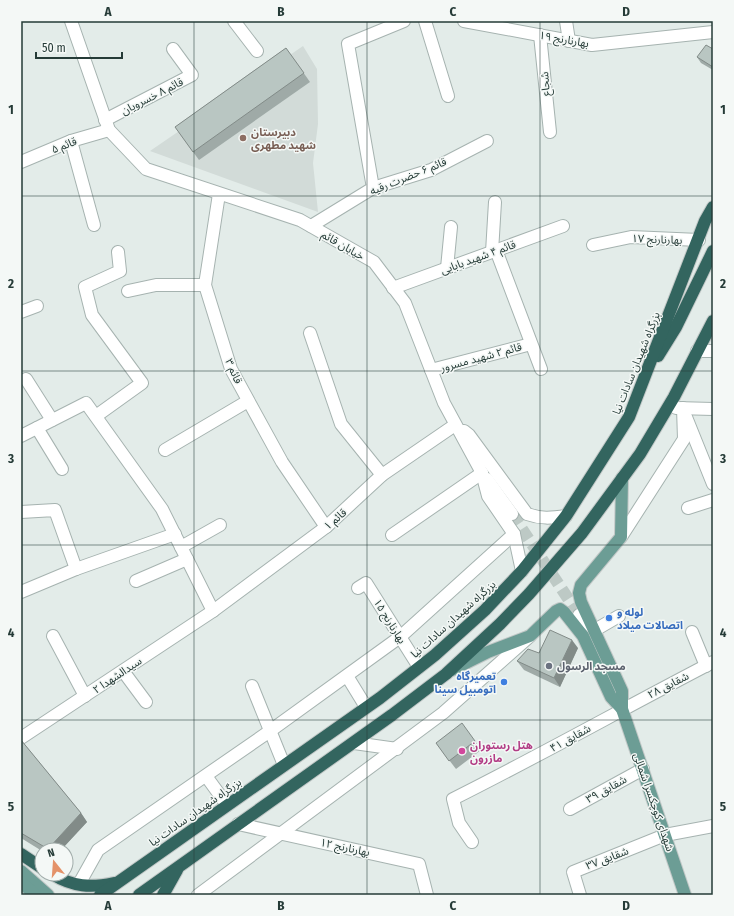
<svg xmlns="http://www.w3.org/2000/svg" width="734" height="916" font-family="'Fira Sans Condensed','Noto Sans Arabic',sans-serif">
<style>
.built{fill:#d2dbd8}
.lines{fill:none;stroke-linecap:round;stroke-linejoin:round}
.minor-tunnel{stroke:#bdc9c5;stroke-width:12;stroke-dasharray:12 6;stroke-linecap:butt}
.minor-casing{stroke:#a6b3b0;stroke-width:14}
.major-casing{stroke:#c2c8c7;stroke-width:14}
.highway-casing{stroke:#c2c8c7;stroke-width:14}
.minor{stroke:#fff;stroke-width:12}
.major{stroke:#6c9d95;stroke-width:12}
.highway{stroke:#33655f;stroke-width:12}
.wall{fill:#9faaa7}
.shaded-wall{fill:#828b88}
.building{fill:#b9c6c2;stroke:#828b88}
.grid{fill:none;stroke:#253b37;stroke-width:1;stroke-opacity:0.55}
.education-dot{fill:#8d6e63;stroke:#f4f8f6;stroke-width:1.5}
.shop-dot{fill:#3f7fe0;stroke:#f4f8f6;stroke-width:1.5}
.worship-dot{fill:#6b7280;stroke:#f4f8f6;stroke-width:1.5}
.hotel-dot{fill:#d1479c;stroke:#f4f8f6;stroke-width:1.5}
.labels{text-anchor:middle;stroke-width:3;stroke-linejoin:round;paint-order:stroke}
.street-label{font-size:11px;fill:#253b37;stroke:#f4f8f6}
.education-label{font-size:11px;font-weight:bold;fill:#785e54;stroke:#f4f8f6;text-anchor:start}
.shop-label{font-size:11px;font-weight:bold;fill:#366cbe;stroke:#f4f8f6;text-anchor:start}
.worship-label{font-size:11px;font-weight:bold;fill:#5b616d;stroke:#f4f8f6;text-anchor:start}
.hotel-label{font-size:11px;font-weight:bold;fill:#b23c85;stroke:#f4f8f6;text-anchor:start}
.neatline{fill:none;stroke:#253b37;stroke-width:1.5}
.grid-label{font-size:13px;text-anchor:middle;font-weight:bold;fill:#253b37}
</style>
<rect width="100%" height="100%" fill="#e3ece9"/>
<polygon class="built" points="303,46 317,69 318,124 313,163 318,212 150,151"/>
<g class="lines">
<polyline class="minor-tunnel" points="512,514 579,615"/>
<defs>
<g id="minor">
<polyline points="71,21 109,130 146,169 300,220 374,262 405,303 444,403 482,473 488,496 514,534 522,571"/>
<polyline points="234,21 257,51"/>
<polyline points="425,21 448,96"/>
<polyline points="464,21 592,45 713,32"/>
<polyline points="566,21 569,41"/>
<polyline points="540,35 550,132"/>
<polyline points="105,120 192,75 173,49"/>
<polyline points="71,141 94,225"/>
<polyline points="21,162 71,141 109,130"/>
<polyline points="373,188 348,44 404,21"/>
<polyline points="219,194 205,285 231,369 282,462 326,527"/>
<polyline points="311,226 373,188 431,170 487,141"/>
<polyline points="593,245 631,237 699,240"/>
<polyline points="496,250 541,369"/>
<polyline points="492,252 495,202"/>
<polyline points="447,268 451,227"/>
<polyline points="393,288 563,226"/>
<polyline points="128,291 156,285 205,285"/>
<polyline points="21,312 37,306"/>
<polyline points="310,333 341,424 382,475"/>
<polyline points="697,351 713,351"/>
<polyline points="431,370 531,344"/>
<polyline points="26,379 52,420"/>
<polyline points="676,408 713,409"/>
<polyline points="96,416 142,383 92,315 85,287 120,271 118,252"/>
<polyline points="686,417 713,484"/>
<polyline points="37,428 62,469"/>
<path d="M 464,431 L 469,435 L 527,514 C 541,519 551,518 566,516"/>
<polyline points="21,436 86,403 162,509 213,611"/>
<polyline points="165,450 248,401"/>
<polyline points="487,479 512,514"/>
<polyline points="688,508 713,500"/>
<polyline points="21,512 55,510 76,569"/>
<polyline points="392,535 482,473"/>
<polyline points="621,537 684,439 683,408"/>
<polyline points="181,547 220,525"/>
<polyline points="136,581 187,559"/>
<polyline points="358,588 366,583 419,667"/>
<polyline points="21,592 76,569 175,534"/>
<polyline points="579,615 595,630 619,616"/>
<polyline points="692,632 706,666"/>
<polyline points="53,636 85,696"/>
<polyline points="123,671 146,702"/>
<polyline points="347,676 366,707"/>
<polyline points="252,686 284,765"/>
<polyline points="21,738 213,611 326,527 382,475 455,425"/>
<polyline points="354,743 397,749"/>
<polyline points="206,776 227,805"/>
<polyline points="570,809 643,769"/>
<polyline points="238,824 419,864 427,895"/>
<path d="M 472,842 L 459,823 L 453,799 C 541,755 626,707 713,662"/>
<polyline points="79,884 98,850 270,731 400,637 514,534"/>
<polyline points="198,895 443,713 530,636"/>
<polyline points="580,895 573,872 665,835 713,826"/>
</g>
<g id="major">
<polyline points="622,478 621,537 581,585 579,593 581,602 622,691 622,709 685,895"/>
<polyline points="452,670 488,652 530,636 556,611 560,609 564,612 583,636 611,697 622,709"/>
<polyline points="21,871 48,895"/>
<polyline points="21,882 35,895"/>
</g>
<g id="highway">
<polyline points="658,356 676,327 713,251"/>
<polyline points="21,854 42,868"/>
<path d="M 52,874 C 73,887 91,888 114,883"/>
<polyline points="100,895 380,698 435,655 485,610 522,571 566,516 629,417 705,221 713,207"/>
<polyline points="139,895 392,715 446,674 500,624 529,594 582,533 640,454 674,397 713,321"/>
<polyline points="163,895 177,870"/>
</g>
</defs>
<use href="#minor" class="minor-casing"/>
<use href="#major" class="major-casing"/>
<use href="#highway" class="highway-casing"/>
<use href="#minor" class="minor"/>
<use href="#major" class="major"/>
<use href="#highway" class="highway"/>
</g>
<g class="wall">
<polygon points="286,48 310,82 199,160 175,127"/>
<polygon points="713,49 713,70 701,63 697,57"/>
<polygon points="578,648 560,687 524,670 517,661 539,653"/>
<polygon points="21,740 81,813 87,822 61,850 42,850 42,851 21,838"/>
<polygon points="475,741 481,750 456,769 436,743"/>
</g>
<g class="shaded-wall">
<polygon points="572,640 578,648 560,687 554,678"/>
<polygon points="81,813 87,822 61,850 48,850 48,849"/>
</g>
<g class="building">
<polygon points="706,45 713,49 713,67 697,57"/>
<polygon points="286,48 304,73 193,152 175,127"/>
<polygon points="550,630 572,640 554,678 517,661 528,649 539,653"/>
<polygon points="462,723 475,741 449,761 436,743"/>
<polygon points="21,740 81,813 48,849 21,833"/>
</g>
<path class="grid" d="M 194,21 L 194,895M 367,21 L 367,895M 540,21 L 540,895M 21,196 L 713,196M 21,371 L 713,371M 21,545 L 713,545M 21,720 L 713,720"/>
<circle class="education-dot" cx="243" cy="138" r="4"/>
<g class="shop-dot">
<circle cx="609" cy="618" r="4"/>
<circle cx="504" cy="682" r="4"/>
</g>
<circle class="worship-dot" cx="549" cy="666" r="4"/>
<circle class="hotel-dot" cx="462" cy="751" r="4"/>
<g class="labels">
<g class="street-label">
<text transform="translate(564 39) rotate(10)" y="4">بهارنارنج ۱۹</text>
<text transform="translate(545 84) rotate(-95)" y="4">شجاع</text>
<text transform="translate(152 96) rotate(-27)" y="4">قائم ۸ خسرویان</text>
<text transform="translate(64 145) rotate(-21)" y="4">قائم ۵</text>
<text transform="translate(408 176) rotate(-22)" y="4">قائم ۶ حضرت رقیه</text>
<text transform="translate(657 239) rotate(2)" y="4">بهارنارنج ۱۷</text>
<text transform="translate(343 245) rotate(30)" y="4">خیابان قائم</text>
<text transform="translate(478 257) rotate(-20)" y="4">قائم ۴ شهید بابایی</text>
<text transform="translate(481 357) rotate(-15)" y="4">قائم ۲ شهید مسرور</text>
<text transform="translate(636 363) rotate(-68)" y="4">بزرگراه شهیدان سادات نیا</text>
<text transform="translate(234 371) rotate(66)" y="4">قائم ۳</text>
<text transform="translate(335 519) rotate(-41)" y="4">قائم ۱</text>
<text transform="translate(453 619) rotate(-42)" y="4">بزرگراه شهیدان سادات نیا</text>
<text transform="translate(390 621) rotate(58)" y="4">بهارنارنج ۱۵</text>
<text transform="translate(117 675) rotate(-34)" y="4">سیدالشهدا ۲</text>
<text transform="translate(668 685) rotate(-27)" y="4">شقایق ۲۸</text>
<text transform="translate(570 738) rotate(-29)" y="4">شقایق ۴۱</text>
<text transform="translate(606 789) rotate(-29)" y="4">شقایق ۳۹</text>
<text transform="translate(654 802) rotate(71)" y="4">شهدای کوچکسرا شمالی</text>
<text transform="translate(195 812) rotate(-35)" y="4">بزرگراه شهیدان سادات نیا</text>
<text transform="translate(345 847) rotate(12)" y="4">بهارنارنج ۱۲</text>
<text transform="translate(607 858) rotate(-21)" y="4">شقایق ۳۷</text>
</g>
<g class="education-label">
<text x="251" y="136">دبیرستان<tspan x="251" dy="13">شهید مطهری</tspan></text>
</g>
<g class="shop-label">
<text x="617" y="616">لوله و<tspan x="617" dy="13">اتصالات میلاد</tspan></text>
<text x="496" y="680" text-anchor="end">تعمیرگاه<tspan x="496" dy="13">اتومبیل سینا</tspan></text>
</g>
<g class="worship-label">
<text x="557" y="670">مسجد الرسول</text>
</g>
<g class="hotel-label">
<text x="470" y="749">هتل رستوران<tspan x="470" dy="13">مازرون</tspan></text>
</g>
</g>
<rect width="734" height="916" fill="none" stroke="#f4f8f6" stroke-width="44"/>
<g transform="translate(54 862) rotate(343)"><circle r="19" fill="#f4f8f6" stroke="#a1acaa"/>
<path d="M0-3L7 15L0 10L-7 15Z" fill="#e49269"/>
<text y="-6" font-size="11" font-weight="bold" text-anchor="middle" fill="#253b37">N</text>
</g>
<path d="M36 52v6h86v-6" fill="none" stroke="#253b37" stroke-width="2"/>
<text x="42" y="52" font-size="12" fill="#253b37" stroke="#f4f8f6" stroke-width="3" paint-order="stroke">50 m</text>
<rect x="22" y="22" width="690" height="872" class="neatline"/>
<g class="grid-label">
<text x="108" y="16">A</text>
<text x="281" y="16">B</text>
<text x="453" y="16">C</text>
<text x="626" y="16">D</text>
<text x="11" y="114">1</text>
<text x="723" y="114">1</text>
<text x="11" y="288">2</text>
<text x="723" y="288">2</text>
<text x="11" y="463">3</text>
<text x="723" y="463">3</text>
<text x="11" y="637">4</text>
<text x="723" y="637">4</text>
<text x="11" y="811">5</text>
<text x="723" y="811">5</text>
<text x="108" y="910">A</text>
<text x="281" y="910">B</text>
<text x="453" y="910">C</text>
<text x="626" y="910">D</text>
</g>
</svg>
